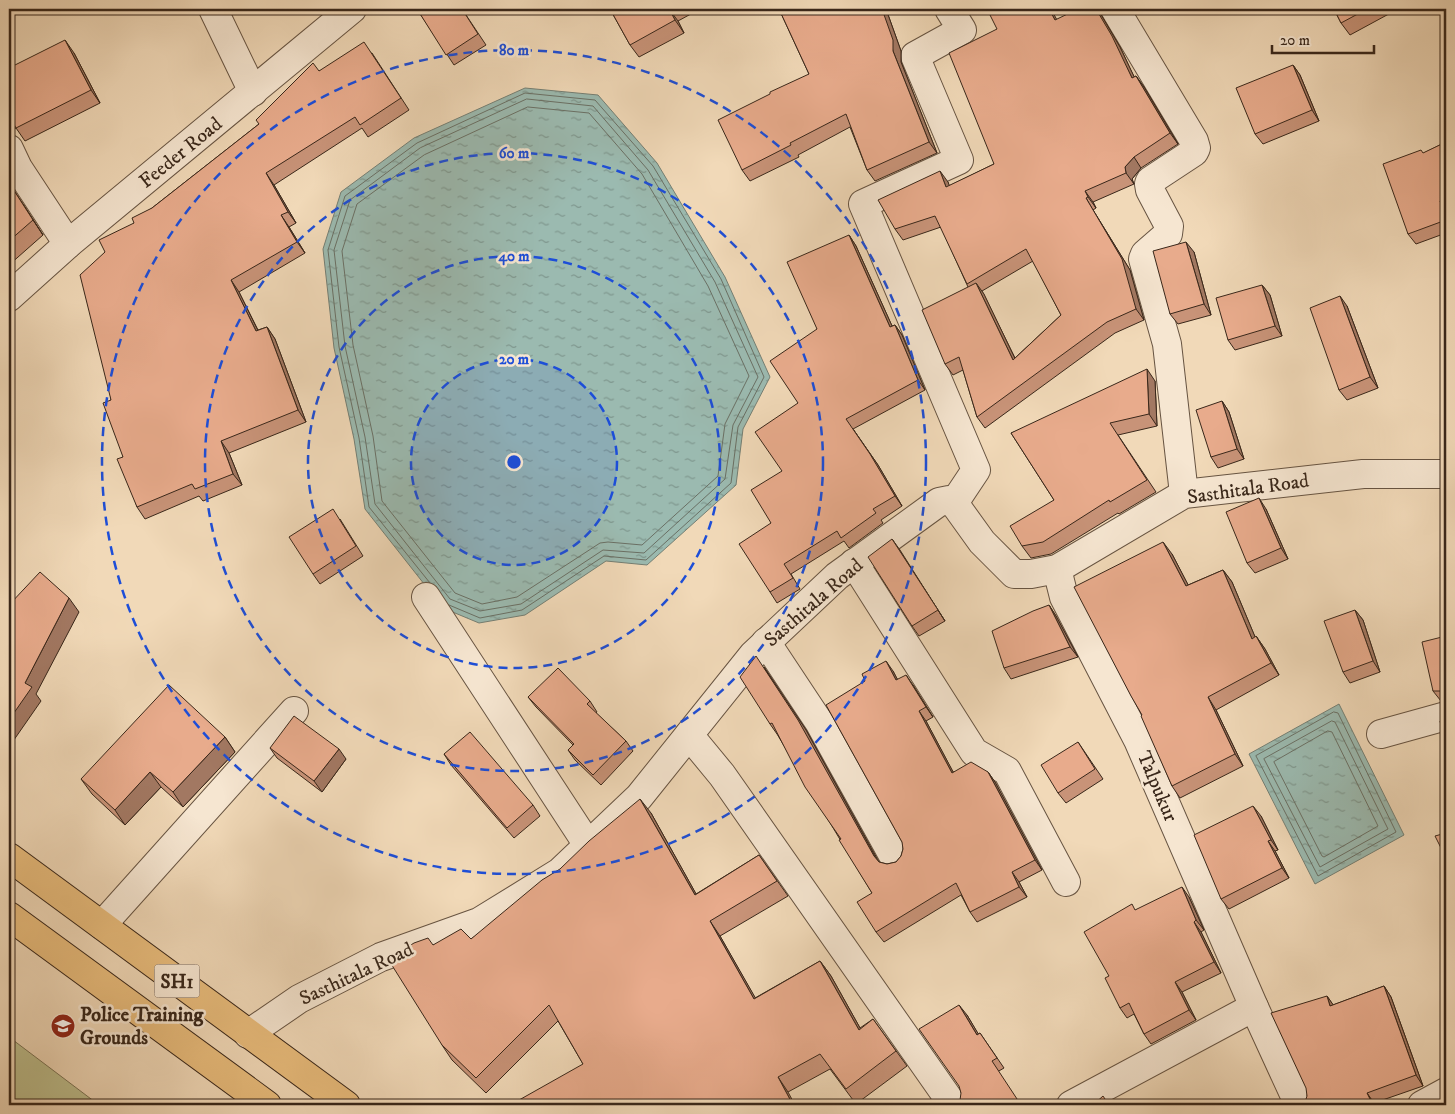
<svg xmlns="http://www.w3.org/2000/svg" width="1455" height="1114" font-family="'IM FELL DW Pica',serif">
<style>
.park{fill:#bdbe8d;stroke:#7b7254}
.water{fill:url(#water-ripples);stroke:#747f74}
.lines{fill:none;stroke-linecap:round;stroke-linejoin:round}
.shore{stroke:#6a7065;stroke-width:1}
.minor-casing{stroke:#675442;stroke-width:30}
.primary-casing{stroke:#39271a;stroke-width:30}
.minor{stroke:#f6e6d1;stroke-width:28}
.primary{stroke:#e8bc7c;stroke-width:28}
.wall{fill:#c89378;stroke:#39271a;fill-rule:evenodd}
.shaded-wall{fill:#a27862;stroke:#39271a}
.building{fill:#e8ab8c;stroke:#39271a}
.ring{fill:none;stroke:#1d4ed8;stroke-width:2.5;stroke-dasharray:9 6}
.labels{text-anchor:middle;stroke-width:5;stroke-linejoin:round;paint-order:stroke}
.shield{fill:#f6e6d1;stroke:#726051;stroke-width:1}
.shield-label{font-size:19px;font-weight:bold;fill:#39271a}
.street-label{font-size:20px;fill:#39271a;stroke:#f6e6d1}
.poi-label{font-size:20px;font-weight:bold;fill:#39271a;stroke:#f6e6d1;text-anchor:start}
.centre{fill:#1d4ed8;stroke:#f6e6d1;stroke-width:2.5}
.ring-label{font-size:15px;text-anchor:middle;font-weight:bold;fill:#1d4ed8;stroke:#f6e6d1;stroke-width:5;stroke-linejoin:round;paint-order:stroke}
</style>
<defs>
<pattern id="water-ripples" width="26" height="14" patternUnits="userSpaceOnUse" patternTransform="scale(1.25)"><rect width="26" height="14" fill="#9bbab0"/><path d="M2 4q2-2 4 0t4 0M15 11q2-2 4 0t4 0" fill="none" stroke="#7f978e"/></pattern>
</defs>
<rect width="100%" height="100%" fill="#f1d9b8"/>
<filter id="stains"><feTurbulence type="fractalNoise" baseFrequency=".004" numOctaves="4"/><feColorMatrix values="0 0 0 0 .2 0 0 0 0 .09 0 0 0 0 .02 0 0 0 .5 -.17"/></filter>
<radialGradient id="worn" r=".72"><stop offset=".6" stop-color="#630" stop-opacity="0"/><stop offset="1" stop-color="#630" stop-opacity=".3"/></radialGradient>
<polygon class="park" points="9,1037 99,1105 9,1105"/>
<g class="water">
<polygon points="525,88 598,95 657,163 725,277 770,377 743,429 736,485 647,565 606,561 525,615 479,623 443,608 365,509 354,439 334,348 323,249 341,192 414,138"/>
<polygon points="1339,704 1404,835 1315,884 1249,754"/>
</g>
<g class="lines">
<g class="shore">
<polygon points="527,99 593,106 648,170 715,282 758,377 733,425 725,479 644,553 603,550 521,604 480,611 450,599 375,504 365,437 345,346 334,250 350,200 420,148"/>
<polygon points="528,107 589,113 642,174 708,286 749,376 725,424 718,476 642,545 608,542 600,543 517,597 482,604 455,593 382,501 373,436 353,345 342,251 357,204 424,155"/>
<polyline points="430,583 369,507 359,438 339,347 328,250 345,196 417,143 525,93 595,100 653,166 721,279 764,377 738,427 731,483 646,560 604,556 522,610 480,618 449,605"/>
<polygon points="1334,712 1338,713 1396,832 1318,876 1256,756"/>
<polygon points="1332,721 1335,722 1388,829 1320,867 1264,759"/>
<polygon points="1328,731 1332,732 1378,826 1324,857 1322,856 1274,762"/>
</g>
<defs>
<g id="minor">
<polyline points="213,9 253,92"/>
<polyline points="949,9 962,30 915,56 959,160 863,204 976,470 954,503"/>
<polyline points="1115,9 1194,141 1196,148 1194,152 1150,181 1149,184 1150,190 1169,226 1168,234 1145,254 1143,259 1167,344 1184,494"/>
<polyline points="9,149 18,168 68,244"/>
<polyline points="9,297 68,244 352,9"/>
<polyline points="854,563 974,752 1007,771 1066,882"/>
<polyline points="1057,569 1064,597 1138,740 1254,1007 1299,1105"/>
<polyline points="426,597 588,845"/>
<polyline points="766,642 819,722 895,859"/>
<polyline points="1381,734 1446,716"/>
<polyline points="689,735 722,775 953,1105"/>
<polyline points="102,925 294,711"/>
<polyline points="248,1034 299,999 381,957 479,922 560,872 639,797 753,655 837,576 939,502 949,500 954,503 982,542 1014,574 1031,574 1057,569 1184,494 1363,474 1446,474"/>
<polyline points="1071,1105 1254,1007"/>
<polyline points="1422,1105 1446,1092"/>
</g>
<g id="primary">
<polyline points="9,857 346,1105"/>
<polyline points="9,916 267,1105"/>
</g>
</defs>
<use href="#minor" class="minor-casing"/>
<use href="#primary" class="primary-casing"/>
<use href="#minor" class="minor"/>
<use href="#primary" class="primary"/>
</g>
<g class="wall">
<polygon points="417,9 462,9 486,45 454,65"/>
<polygon points="610,9 700,9 678,21 684,33 639,57 630,45"/>
<polygon points="779,9 886,9 901,51 901,62 937,153 875,181 867,170 850,127 798,155 799,157 750,181 742,170 809,74"/>
<polygon points="1334,9 1398,9 1350,35 1341,23"/>
<path d="M 1100,13 L 1120,47 L 1134,77 L 1136,76 L 1144,87 L 1178,144 L 1141,168 L 1132,179 L 1134,184 L 1093,202 L 1096,208 L 1093,210 L 1130,270 L 1144,320 L 1115,333 L 985,428 L 977,417 L 963,370 L 953,375 L 945,364 L 968,287 L 941,227 L 903,240 L 895,229 L 948,182 L 949,186 L 994,164 L 997,29 ZM 1033,261 L 1061,315 L 1015,358 L 982,291 Z"/>
<polygon points="74,53 100,103 25,141 16,128 9,132 9,68"/>
<polygon points="372,53 409,110 368,137 362,128 274,185 296,223 289,227 305,253 239,292 258,330 267,327 275,339 306,422 229,453 242,485 203,501 199,496 145,519 137,507 123,457 111,400 105,252 134,223 152,208 259,124 319,71"/>
<polygon points="1293,65 1300,75 1319,121 1263,144 1255,134"/>
<polygon points="1446,142 1446,233 1416,244 1408,234 1424,153"/>
<polygon points="9,192 23,204 43,235 9,265"/>
<polygon points="849,235 856,246 892,326 895,325 902,335 925,390 853,429 878,465 902,506 881,520 883,523 849,548 844,541 791,574 800,589 777,603 770,592 771,523 782,471 798,403 817,329"/>
<polygon points="1194,252 1211,315 1178,324 1170,314"/>
<polygon points="1262,285 1270,295 1282,336 1235,350 1228,340"/>
<polygon points="1347,306 1378,388 1347,400 1339,390"/>
<polygon points="1155,381 1157,426 1118,435 1156,492 1119,514 1118,513 1051,554 1031,558 1022,546 1054,500 1011,433"/>
<polygon points="1222,401 1229,412 1244,459 1218,468 1211,457"/>
<polygon points="1266,509 1288,559 1255,573 1247,563"/>
<polygon points="340,519 363,556 320,584 313,574"/>
<polygon points="892,539 945,621 919,636 912,626"/>
<polygon points="1172,554 1188,585 1223,570 1232,582 1255,637 1256,636 1265,649 1279,675 1216,710 1243,766 1180,798 1172,786 1142,715"/>
<polygon points="1049,605 1056,616 1078,657 1011,679 1004,668"/>
<polygon points="1355,610 1363,620 1380,672 1350,683 1343,672"/>
<polygon points="1446,636 1446,701 1441,701 1433,691"/>
<polygon points="764,667 806,730 878,860 879,862 887,864 896,862 901,856 903,849 893,671 897,679 913,685 933,717 926,721 953,772 988,772 995,782 1042,870 1019,882 1027,897 977,922 970,912 961,895 884,942 876,932 872,893 777,734 770,724"/>
<polygon points="528,697 590,701 597,712 596,713 626,741 633,751 601,785 575,760 568,750 573,745 536,707"/>
<polygon points="225,737 235,752 183,807 161,787 125,825 92,794 81,779"/>
<polygon points="1078,742 1103,779 1066,803 1058,793"/>
<polygon points="270,748 346,759 322,792 277,758"/>
<polygon points="444,754 533,805 540,816 514,838 451,765"/>
<polygon points="651,813 696,894 759,855 788,896 720,936 755,998 820,961 831,976 860,1028 873,1019 907,1066 856,1104 830,1069 788,1092 583,1064 558,1021 486,1093 452,1060 442,1045 433,945 471,939"/>
<polygon points="1261,816 1278,850 1275,851 1289,878 1229,909 1221,899"/>
<polygon points="1189,897 1204,930 1201,932 1221,973 1182,992 1196,1020 1151,1044 1144,1034 1134,1014 1127,1018 1120,1008 1109,976 1136,910"/>
<polygon points="1384,986 1391,997 1423,1086 1374,1103 1307,1096 1327,996 1333,1005"/>
<polygon points="967,1015 978,1034 980,1033 1004,1068 961,1093"/>
</g>
<g class="shaded-wall">
<polygon points="669,9 678,21 684,33 675,20"/>
<polygon points="882,9 886,9 901,51 901,62 937,153 929,142 893,51"/>
<polygon points="1049,9 1051,9 1063,31 1055,20"/>
<polygon points="1096,9 1097,9 1100,13 1120,47 1140,89 1132,78"/>
<polygon points="65,40 74,53 100,103 91,90"/>
<polygon points="1293,65 1300,75 1319,121 1312,110"/>
<polygon points="1136,76 1144,87 1178,144 1170,133"/>
<polygon points="1134,157 1141,168 1132,179 1134,184 1126,173 1125,167"/>
<polygon points="940,171 948,182 954,198 946,187"/>
<polygon points="266,173 274,185 296,223 288,212"/>
<polygon points="13,189 23,204 43,235 33,220"/>
<polygon points="1085,191 1093,202 1096,208 1088,197"/>
<polygon points="1086,198 1093,210 1130,270 1144,320 1136,309"/>
<polygon points="1440,201 1446,209 1446,217"/>
<polygon points="281,215 289,227 305,253 297,242"/>
<polygon points="849,235 856,246 897,337 890,327"/>
<polygon points="1186,242 1194,252 1211,315 1204,304"/>
<polygon points="231,280 239,292 264,343 256,331"/>
<polygon points="976,283 984,294 1021,371 1013,360"/>
<polygon points="1262,285 1270,295 1282,336 1275,326"/>
<polygon points="1340,296 1347,306 1378,388 1370,377"/>
<polygon points="895,325 902,335 925,390 918,380"/>
<polygon points="267,327 275,339 306,422 298,410"/>
<polygon points="1147,369 1155,381 1157,426 1149,414"/>
<polygon points="1222,401 1229,412 1244,459 1237,449"/>
<polygon points="853,429 878,465 902,506 895,496"/>
<polygon points="221,441 229,453 242,485 233,474"/>
<polygon points="1259,498 1266,509 1288,559 1281,548"/>
<polygon points="892,539 900,550 945,621 938,610"/>
<polygon points="1163,542 1172,554 1195,598 1186,586"/>
<polygon points="1223,570 1232,582 1261,651 1252,639"/>
<polygon points="69,598 79,612 36,694 41,701 9,747 9,720 25,683"/>
<polygon points="1049,605 1056,616 1078,657 1070,647"/>
<polygon points="1355,610 1363,620 1380,672 1373,661"/>
<polygon points="1256,636 1265,649 1279,675 1271,663"/>
<polygon points="886,661 893,671 903,690 896,680"/>
<polygon points="764,667 806,730 881,867 874,856"/>
<polygon points="906,675 913,685 933,717 926,707"/>
<polygon points="1208,697 1216,710 1243,766 1235,754"/>
<polygon points="919,711 926,721 959,783 952,773"/>
<polygon points="225,737 235,752 183,807 173,792"/>
<polygon points="339,749 346,759 322,792 314,781"/>
<polygon points="150,772 161,787 125,825 115,810"/>
<polygon points="988,772 995,782 1042,870 1035,860"/>
<polygon points="640,799 651,813 705,910 695,895"/>
<polygon points="1253,806 1261,816 1278,850 1271,840"/>
<polygon points="1268,841 1275,851 1289,878 1282,868"/>
<polygon points="1012,872 1019,882 1027,897 1019,887"/>
<polygon points="1182,887 1189,897 1204,930 1196,920"/>
<polygon points="710,921 720,936 764,1013 754,999"/>
<polygon points="1194,922 1201,932 1221,973 1214,962"/>
<polygon points="820,961 831,976 869,1044 859,1030"/>
<polygon points="1175,982 1182,992 1196,1020 1189,1010"/>
<polygon points="1384,986 1391,997 1423,1086 1416,1075"/>
<polygon points="1327,996 1334,1006 1330,1006"/>
<polygon points="959,1005 967,1015 985,1045 977,1035"/>
<polygon points="778,1077 788,1092 795,1105 793,1105"/>
<polygon points="1367,1093 1374,1103 1375,1105 1373,1105"/>
</g>
<g class="building">
<polygon points="417,9 462,9 478,34 446,55"/>
<polygon points="610,9 669,9 675,20 630,45"/>
<polygon points="779,9 882,9 893,40 893,51 929,142 867,170 846,114 790,143 791,145 742,170 718,120 770,94 770,92 809,74"/>
<polygon points="987,9 1049,9 1055,20 1078,9 1096,9 1112,36 1132,78 1136,76 1170,133 1134,157 1125,167 1126,173 1085,191 1088,197 1086,198 1122,259 1136,309 1107,322 977,417 959,357 945,364 922,310 976,283 1013,360 1061,315 1026,249 967,284 935,216 895,229 878,200 940,171 946,187 994,164 949,53 997,29"/>
<polygon points="1334,9 1367,9 1341,23"/>
<polygon points="65,40 91,90 16,128 9,115 9,68"/>
<polygon points="364,42 401,98 360,125 355,117 266,173 288,212 281,215 297,242 231,280 256,331 267,327 298,410 221,441 233,474 195,489 192,484 137,507 117,459 123,457 103,403 111,400 80,275 105,252 99,240 134,223 132,218 152,208 259,124 256,120 313,63 319,71"/>
<polygon points="1293,65 1312,110 1255,134 1236,88"/>
<polygon points="1446,142 1446,198 1440,201 1446,217 1446,220 1408,234 1383,164 1421,150 1423,153"/>
<polygon points="13,189 33,220 9,241 9,192"/>
<polygon points="849,235 890,327 895,325 918,380 846,419 870,454 895,496 873,509 876,513 841,538 837,531 784,564 793,578 770,592 739,544 771,523 751,490 782,471 755,432 798,403 770,361 817,329 787,262"/>
<polygon points="1186,242 1204,304 1170,314 1153,251"/>
<polygon points="1262,285 1275,326 1228,340 1216,298"/>
<polygon points="1340,296 1370,377 1339,390 1310,308"/>
<polygon points="1147,369 1149,414 1110,423 1147,480 1110,502 1109,500 1043,542 1022,546 1010,526 1054,500 1011,433"/>
<polygon points="1222,401 1237,449 1211,457 1196,410"/>
<polygon points="1259,498 1281,548 1247,563 1226,512"/>
<polygon points="333,509 356,546 313,574 289,537"/>
<polygon points="892,539 938,610 912,626 868,557"/>
<polygon points="1163,542 1186,586 1223,570 1252,639 1256,636 1271,663 1208,697 1235,754 1172,786 1141,716 1142,715 1131,696 1074,587"/>
<polygon points="40,572 69,598 25,683 32,687 9,720 9,605"/>
<polygon points="1049,605 1070,647 1004,668 992,631 1033,611"/>
<polygon points="1355,610 1373,661 1343,672 1324,621"/>
<polygon points="1446,636 1446,693 1443,691 1433,691 1422,642"/>
<polygon points="756,656 798,720 874,856 879,862 887,864 896,862 901,856 903,849 902,842 826,705 865,681 862,674 886,661 896,680 906,675 926,707 919,711 952,773 971,762 988,772 1035,860 1012,872 1019,887 970,912 956,883 876,932 857,902 872,893 839,840 841,839 805,787 772,723 770,724 740,677"/>
<polygon points="558,668 590,701 587,704 626,741 593,775 568,750 574,744 528,697"/>
<polygon points="169,685 225,737 173,792 150,772 115,810 81,779"/>
<polygon points="294,716 339,749 314,781 270,748"/>
<polygon points="1446,718 1446,747 1440,721"/>
<polygon points="470,732 533,805 507,828 444,754"/>
<polygon points="1078,742 1095,769 1058,793 1041,765"/>
<polygon points="640,799 695,895 759,855 777,881 710,921 754,999 820,961 859,1030 873,1019 896,1051 846,1089 820,1054 778,1077 793,1105 512,1105 512,1104 583,1064 549,1005 476,1078 442,1045 388,959 414,943 428,938 433,945 461,929 471,939 542,880 560,869 589,841"/>
<polygon points="1253,806 1271,840 1268,841 1282,868 1221,899 1194,835"/>
<polygon points="1446,833 1446,858 1435,836"/>
<polygon points="1182,887 1196,920 1194,922 1214,962 1175,982 1189,1010 1144,1034 1129,1003 1120,1008 1105,978 1109,976 1084,932 1132,904 1135,910"/>
<polygon points="1384,986 1416,1075 1367,1093 1373,1105 1304,1105 1307,1096 1306,1088 1271,1013 1327,996 1330,1006"/>
<polygon points="959,1005 977,1035 980,1033 997,1058 992,1061 1021,1105 964,1105 960,1100 961,1093 959,1086 919,1029"/>
<polygon points="1103,1096 1109,1105 1093,1105"/>
</g>
<circle cx="514" cy="462" r="103" fill="#1d4ed8" fill-opacity=".12"/>
<g class="ring">
<circle cx="514" cy="462" r="103"/>
<circle cx="514" cy="462" r="206"/>
<circle cx="514" cy="462" r="309"/>
<circle cx="514" cy="462" r="412"/>
</g>
<defs>
<symbol id="university-disc" viewBox="-11 -11 22 22"><circle r="9.5" fill="#8f2418" stroke="#f6e6d1"/><path d="M0-5L7-2L0 1L-7-2ZM-4 1L0 2.5L4 1V4Q0 6-4 4Z" fill="#fff"/></symbol>
</defs>
<g fill-rule="evenodd">
<use href="#university-disc" x="49" y="1012" width="28" height="28"/>
</g>
<g class="labels">
<rect class="shield" x="154.5" y="964.5" width="45" height="33" rx="4"/>
<g class="shield-label">
<text x="177" y="988">SH1</text>
</g>
<g class="street-label">
<text transform="translate(180 152) rotate(-39)" y="7">Feeder Road</text>
<text transform="translate(1248 488) rotate(-8)" y="7">Sasthitala Road</text>
<text transform="translate(813 602) rotate(-41)" y="7">Sasthitala Road</text>
<text transform="translate(1158 786) rotate(67)" y="7">Talpukur</text>
<text transform="translate(356 973) rotate(-25)" y="7">Sasthitala Road</text>
</g>
<g class="poi-label">
<text x="80" y="1021">Police Training<tspan x="80" dy="23">Grounds</tspan></text>
</g>
</g>
<circle cx="514" cy="462" r="8" class="centre"/>
<g class="ring-label">
<text x="514" y="55">80 m</text>
<text x="514" y="158">60 m</text>
<text x="514" y="261">40 m</text>
<text x="514" y="364">20 m</text>
</g>
<rect width="1455" height="1114" fill="none" stroke="#f1d9b8" stroke-width="30"/>
<rect x="10" y="10" width="1435" height="1094" fill="none" stroke="#39271a" stroke-width="2.5"/>
<rect x="15" y="15" width="1425" height="1084" fill="none" stroke="#39271a"/>
<path d="M1272 45v8h102v-8" fill="none" stroke="#39271a" stroke-width="2.5"/>
<text x="1280" y="45" font-size="15" fill="#39271a" stroke="#f6e6d1" stroke-width="4" paint-order="stroke">20 m</text>
<rect width="100%" height="100%" filter="url(#stains)"/>
<rect width="100%" height="100%" fill="url(#worn)"/>
</svg>
